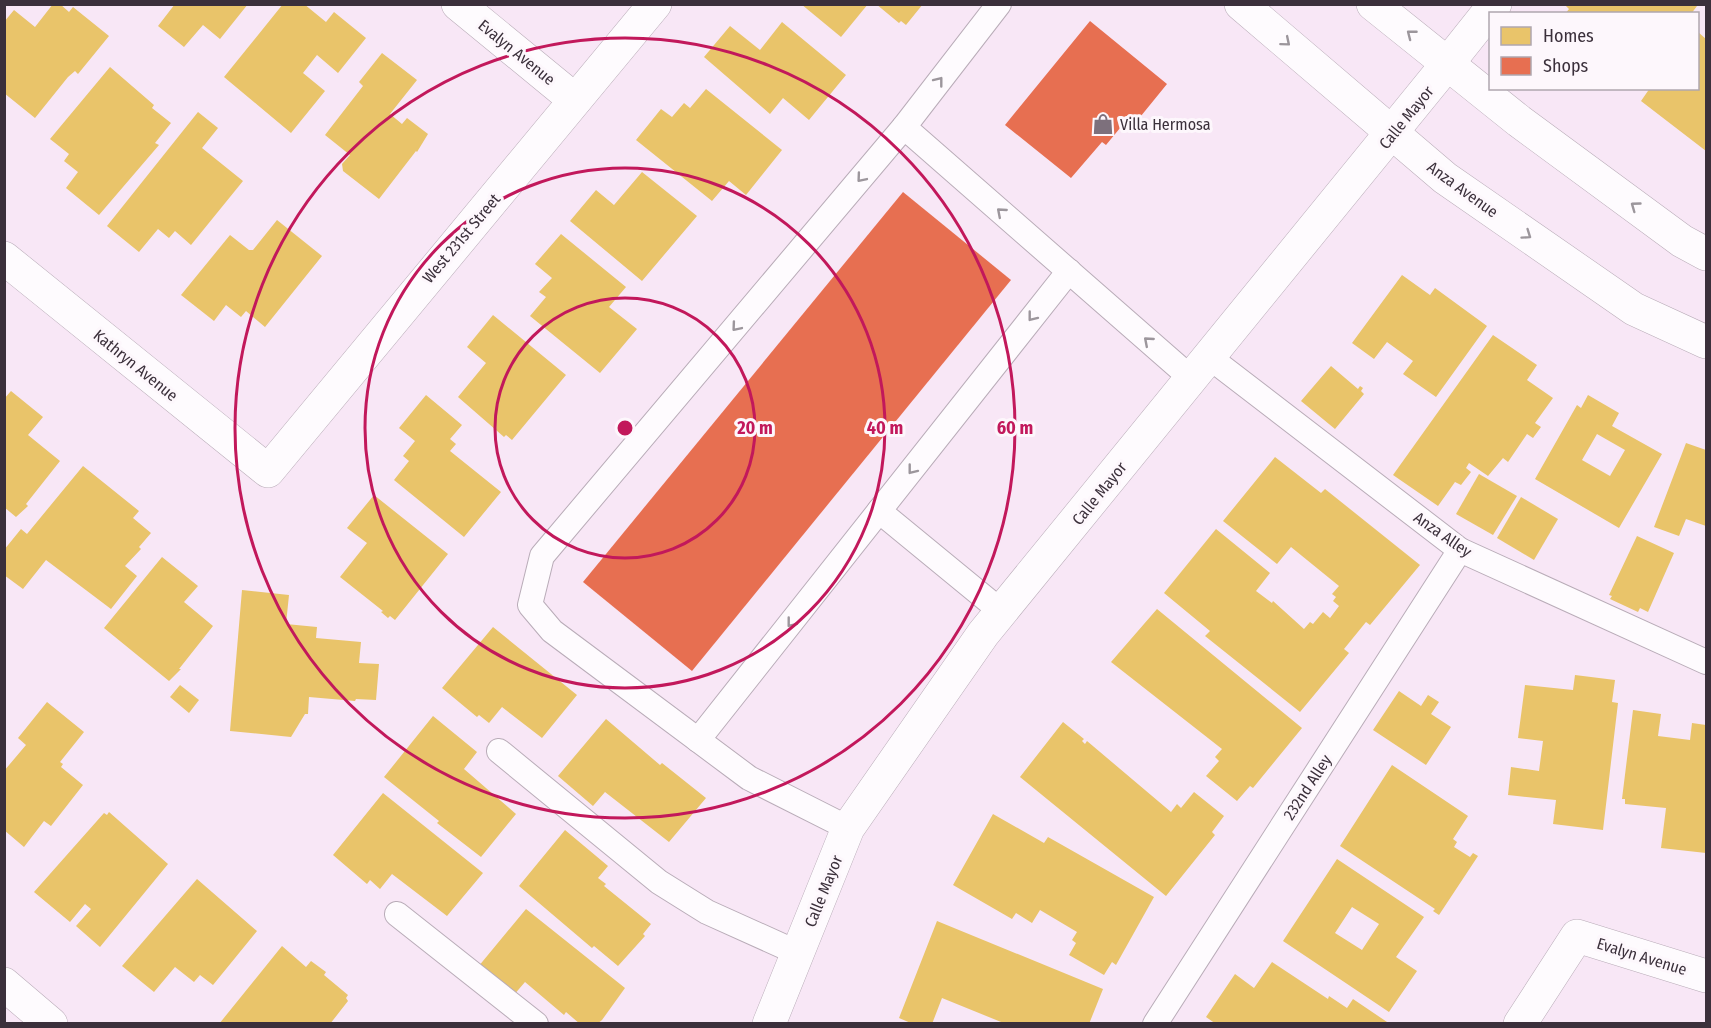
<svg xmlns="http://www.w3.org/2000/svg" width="1711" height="1028" font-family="'Fira Sans Condensed',sans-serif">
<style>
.homes{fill:#e9c46a;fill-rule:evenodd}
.shops{fill:#e76f51}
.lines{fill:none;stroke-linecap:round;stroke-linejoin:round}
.service-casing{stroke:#b9acb8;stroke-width:26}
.minor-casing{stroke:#b9acb8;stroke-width:34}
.tertiary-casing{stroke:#b9acb8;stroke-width:34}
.secondary-casing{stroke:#b9acb8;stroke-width:34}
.service{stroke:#fefbfe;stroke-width:24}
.minor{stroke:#fefbfe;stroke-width:33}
.tertiary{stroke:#fefbfe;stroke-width:33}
.secondary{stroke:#fefbfe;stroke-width:33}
.oneway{stroke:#9c969c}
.ring{fill:none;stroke:#c2185b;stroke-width:3}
.labels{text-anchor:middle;stroke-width:6;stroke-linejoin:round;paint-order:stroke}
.street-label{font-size:16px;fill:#3b303b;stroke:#fdf7fc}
.poi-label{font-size:16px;fill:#3b303b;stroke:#fdf7fc;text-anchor:start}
.centre{fill:#c2185b;stroke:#fdf7fc;stroke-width:3}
.ring-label{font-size:18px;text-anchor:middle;font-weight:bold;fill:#c2185b;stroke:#fdf7fc;stroke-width:6;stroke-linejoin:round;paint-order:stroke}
</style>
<rect width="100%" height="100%" fill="#f8e7f6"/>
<g class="homes">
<polygon points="53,4 60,4 69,12 73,7 109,36 78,74 75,71 68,77 35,118 4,93 4,22 14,10 35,27"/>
<polygon points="175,4 248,4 220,39 203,25 184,47 158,26"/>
<polygon points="283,4 304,4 326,22 334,12 366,38 338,73 317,55 303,73 325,91 291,133 224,77"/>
<polygon points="801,4 868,4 841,37"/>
<polygon points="876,4 923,4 906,25 901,21 899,23"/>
<polygon points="1564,4 1695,4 1697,6 1691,14 1565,14 1569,9"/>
<polygon points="782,22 846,75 809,120 783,98 770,114 704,57 730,26 760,50"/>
<polygon points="1698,32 1706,39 1706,151 1641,101 1650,88 1698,88"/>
<polygon points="382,53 417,80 390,114 402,124 407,118 428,134 417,152 416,151 379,199 343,171 342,164 350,155 325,135 363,86 359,82"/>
<polygon points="110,67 154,105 152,108 171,123 155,143 159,145 99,215 66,188 78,172 64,161 69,154 50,139"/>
<polygon points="706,89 782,150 746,195 729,181 712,201 636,140 661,109 672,117 684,103 690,108"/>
<polygon points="198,112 218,128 202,148 243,181 191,245 175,231 169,238 158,229 139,252 107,226"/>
<polygon points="642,172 697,216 642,281 570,221 596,190 614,205"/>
<polygon points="277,220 322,256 265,327 246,311 241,317 226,305 214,321 181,295 230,235 249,250 253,250"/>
<polygon points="561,234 626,287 609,307 637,329 600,373 530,316 546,297 539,292 552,278 535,264"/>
<polygon points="1402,275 1430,295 1435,288 1487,326 1436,397 1403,374 1413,361 1387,342 1374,359 1352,343"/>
<polygon points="493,315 566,375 512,440 506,435 504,437 458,397 486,363 467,347"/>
<polygon points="1493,335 1537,365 1527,380 1553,398 1535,423 1541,427 1533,438 1527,434 1508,462 1503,458 1488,476 1469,463 1466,468 1471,472 1461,485 1455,482 1438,506 1393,475"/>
<polygon points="1331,366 1358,389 1360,386 1363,388 1361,391 1364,394 1335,429 1301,401"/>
<polygon points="11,391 43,417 28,435 60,461 26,504 28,506 16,517 4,507 4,399"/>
<polygon points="426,395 462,425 450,439 456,444 450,451 501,492 464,537 394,480 409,461 403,456 415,441 399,428"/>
<path d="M 1588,395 L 1619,413 L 1612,426 L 1662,454 L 1619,528 L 1535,479 L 1577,405 L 1581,408 ZM 1597,434 L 1625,450 L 1610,476 L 1582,460 Z"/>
<polygon points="1686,443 1706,450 1706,526 1686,519 1679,536 1654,527"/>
<polygon points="1275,457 1321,493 1325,489 1420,565 1370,625 1366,622 1344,649 1349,653 1300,712 1205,636 1210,631 1164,593 1216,529 1270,573 1256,591 1272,603 1273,601 1304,629 1310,622 1313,624 1323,612 1330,618 1339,606 1333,601 1336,597 1332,594 1339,586 1291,547 1277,564 1223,521"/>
<polygon points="83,466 139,511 133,518 151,533 139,547 141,549 125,566 137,576 111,609 46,560 23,589 4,575 4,550 21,529 27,534"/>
<polygon points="1479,474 1517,496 1493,535 1456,514"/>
<polygon points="374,495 448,554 395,620 390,616 388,618 381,612 383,611 340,577 367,543 347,528"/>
<polygon points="1521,497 1558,519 1534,560 1497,538"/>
<polygon points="1637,536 1674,553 1648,612 1640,608 1638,612 1610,599 1612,596 1609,595"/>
<polygon points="162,557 198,586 184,602 213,626 179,669 181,669 169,681 104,628"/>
<polygon points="242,590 289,595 286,624 317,627 316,638 361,642 359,663 379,664 376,700 356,699 355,701 309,697 308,714 305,714 291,737 230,731"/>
<polygon points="1157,609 1302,728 1253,788 1250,786 1237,801 1206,776 1219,761 1215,757 1222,749 1111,662"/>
<polygon points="493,627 577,695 542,738 502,707 489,723 479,715 477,717 442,688"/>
<polygon points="1575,675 1615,680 1612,702 1618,703 1603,830 1553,824 1556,800 1508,795 1511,767 1539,771 1543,741 1518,738 1525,685 1573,690"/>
<polygon points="180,685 199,700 189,713 170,697"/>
<polygon points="1399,691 1421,706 1428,695 1439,702 1431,714 1451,727 1426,765 1373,730"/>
<polygon points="47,702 84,732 60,762 63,764 61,767 83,785 51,826 44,821 24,847 4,830 4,771 26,745 18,738"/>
<polygon points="1633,710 1661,714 1658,736 1690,740 1692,723 1706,725 1706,853 1661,848 1666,808 1625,804 1625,799 1622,799"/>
<polygon points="433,716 477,752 464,769 516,814 481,857 437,823 439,821 384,777"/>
<polygon points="606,719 660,765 662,763 706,798 669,842 605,792 593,806 558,776"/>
<polygon points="1063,722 1084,739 1082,741 1085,744 1087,741 1171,812 1177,804 1181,808 1194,792 1224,816 1212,832 1215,835 1166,896 1020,777"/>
<polygon points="1392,765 1468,816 1453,839 1457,842 1454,847 1470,857 1473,853 1478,856 1439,915 1433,911 1435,909 1340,846"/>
<polygon points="383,793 483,873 447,916 392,874 380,889 370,880 367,884 333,855"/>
<polygon points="109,812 168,864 100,947 76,926 91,909 85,904 70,922 34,892 104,813 107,815"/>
<polygon points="993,814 1044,843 1048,837 1154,897 1116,965 1112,962 1104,975 1069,955 1076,943 1072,940 1077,932 1040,910 1032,923 1016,913 1012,919 953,885"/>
<polygon points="565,830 608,866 598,878 606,884 604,886 651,924 643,934 645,936 618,966 594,946 592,948 519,886"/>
<path d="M 1337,859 L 1424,917 L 1396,957 L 1417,971 L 1389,1012 L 1283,941 ZM 1352,907 L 1379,924 L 1362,950 L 1335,933 Z"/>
<polygon points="197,879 257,931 213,985 200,975 194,982 175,967 154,992 122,966"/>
<polygon points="526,909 625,988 602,1020 597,1024 580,1024 566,1012 564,1015 525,982 513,996 478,967"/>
<polygon points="937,921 1103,989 1089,1024 1006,1024 942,998 932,1024 913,1024 899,1018"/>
<polygon points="282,946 306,967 311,961 326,972 324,975 348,995 346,998 348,1001 330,1024 219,1024"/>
<polygon points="1272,962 1328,999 1329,996 1347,1008 1353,999 1390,1024 1216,1024 1206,1017 1235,974 1254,988"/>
</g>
<g class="shops">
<polygon points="1090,21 1167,84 1132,127 1125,122 1106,145 1102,142 1071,178 1005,125"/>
<polygon points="903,192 1011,280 692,671 583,582"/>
</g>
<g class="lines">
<defs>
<g id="service">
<polyline points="904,127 999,4"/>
<polyline points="1209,357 1460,550 1706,662"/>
<polyline points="879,511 1002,612"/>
<polyline points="698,740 1069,271"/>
<polyline points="499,751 659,882 707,912 798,953"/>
<polyline points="848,828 749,778 552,631 530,605 542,556 904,127 1192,379"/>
<polyline points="397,914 536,1024"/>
<polyline points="1155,1024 1460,550"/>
</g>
<g id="minor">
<polyline points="458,4 575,100"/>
<polyline points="1448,63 1495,4"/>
<polyline points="4,258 268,471 655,4"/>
<polyline points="4,984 51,1024"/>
<polyline points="1520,1024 1577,936 1706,976"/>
</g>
<polyline id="tertiary" points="769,1024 848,828 983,634 1448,63"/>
<g id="secondary">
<polyline points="1241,4 1445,178 1634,309 1706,342"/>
<polyline points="1373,4 1519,121 1682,241 1706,254"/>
</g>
</defs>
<use href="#service" class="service-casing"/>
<use href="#minor" class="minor-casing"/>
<use href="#tertiary" class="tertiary-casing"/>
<use href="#secondary" class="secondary-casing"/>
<use href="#service" class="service"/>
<use href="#minor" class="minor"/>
<use href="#tertiary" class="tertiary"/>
<use href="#secondary" class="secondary"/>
</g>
<defs><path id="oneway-chevron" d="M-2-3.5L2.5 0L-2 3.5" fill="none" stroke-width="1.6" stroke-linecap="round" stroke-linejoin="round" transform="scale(1.5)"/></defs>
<g class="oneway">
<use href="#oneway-chevron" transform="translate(1411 34) rotate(-142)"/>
<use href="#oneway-chevron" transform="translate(1286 42) rotate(40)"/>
<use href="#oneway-chevron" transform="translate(939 81) rotate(-52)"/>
<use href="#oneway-chevron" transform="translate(861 178) rotate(130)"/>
<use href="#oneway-chevron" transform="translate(1635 206) rotate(-144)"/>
<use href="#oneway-chevron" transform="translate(1001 212) rotate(-139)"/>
<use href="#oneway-chevron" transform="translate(1527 235) rotate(35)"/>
<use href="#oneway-chevron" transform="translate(1032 317) rotate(128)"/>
<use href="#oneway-chevron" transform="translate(736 327) rotate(130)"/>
<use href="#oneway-chevron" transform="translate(1148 341) rotate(-139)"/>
<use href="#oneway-chevron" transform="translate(912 470) rotate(128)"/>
<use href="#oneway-chevron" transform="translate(791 623) rotate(128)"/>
</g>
<g class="ring">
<circle cx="625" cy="428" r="130"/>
<circle cx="625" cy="428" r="260"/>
<circle cx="625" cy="428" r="390"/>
</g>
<defs>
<symbol id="shop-bare" viewBox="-9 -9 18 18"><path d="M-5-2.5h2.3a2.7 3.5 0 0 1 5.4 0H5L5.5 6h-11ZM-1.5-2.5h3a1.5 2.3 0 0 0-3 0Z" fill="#7d707c" stroke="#fdf7fc" stroke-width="2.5" paint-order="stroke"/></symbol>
</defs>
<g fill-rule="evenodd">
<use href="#shop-bare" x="1088" y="109" width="30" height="30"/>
</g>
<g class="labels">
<g class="street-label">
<text transform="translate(517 52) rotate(39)" y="6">Evalyn Avenue</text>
<text transform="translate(1406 117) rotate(-51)" y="6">Calle Mayor</text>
<text transform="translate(1463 189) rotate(36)" y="6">Anza Avenue</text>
<text transform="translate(461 238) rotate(-50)" y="6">West 231st Street</text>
<text transform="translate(136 365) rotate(39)" y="6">Kathryn Avenue</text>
<text transform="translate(1099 493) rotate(-51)" y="6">Calle Mayor</text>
<text transform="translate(1443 534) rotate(35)" y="6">Anza Alley</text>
<text transform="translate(1307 787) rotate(-57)" y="6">232nd Alley</text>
<text transform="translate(823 891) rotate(-68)" y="6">Calle Mayor</text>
<text transform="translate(1642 956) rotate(17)" y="6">Evalyn Avenue</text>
</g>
<g class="poi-label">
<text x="1120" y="130">Villa Hermosa</text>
</g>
</g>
<circle cx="625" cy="428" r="9" class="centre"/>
<g class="ring-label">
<text x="755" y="434">20 m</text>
<text x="885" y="434">40 m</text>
<text x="1015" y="434">60 m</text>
</g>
<rect width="1711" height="1028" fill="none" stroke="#3b303b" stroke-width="12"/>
<rect x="1489" y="12" width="210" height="78" fill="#fdf7fc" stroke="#afa7af" stroke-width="1.5"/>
<rect x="1501" y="27" width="30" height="18" fill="#e9c46a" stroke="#afa7af" stroke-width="1.5"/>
<text x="1543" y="42" font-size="18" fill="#3b303b">Homes</text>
<rect x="1501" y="57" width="30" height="18" fill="#e76f51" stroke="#afa7af" stroke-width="1.5"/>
<text x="1543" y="72" font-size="18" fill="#3b303b">Shops</text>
</svg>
